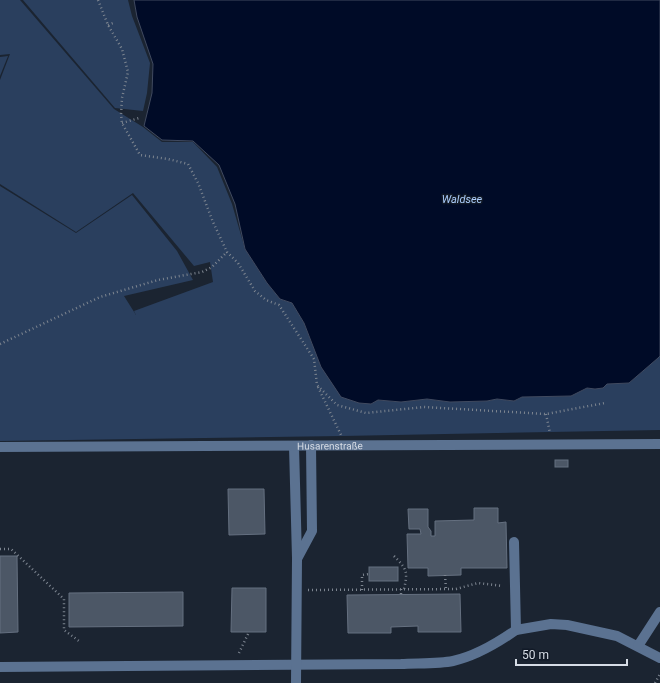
<svg xmlns="http://www.w3.org/2000/svg" width="660" height="683" font-family="Roboto,sans-serif">
<style>
.green{fill:#2a3f5e}
.water{fill:#000b27;stroke:#404a60}
.building{fill:#4c5766;stroke:#657080}
.lines{fill:none;stroke-linecap:round;stroke-linejoin:round}
.path{stroke:#7d8590;stroke-width:2.5;stroke-dasharray:1 3;stroke-linecap:butt}
.minor{stroke:#5b7291;stroke-width:10}
.labels{text-anchor:middle;stroke-width:3;stroke-linejoin:round;paint-order:stroke}
.street-label{font-size:10px;fill:#d6dce5;stroke:#121a27}
.water-label{font-size:11px;font-style:italic;fill:#abccfb;stroke:#121a27}
</style>
<rect width="100%" height="100%" fill="#1b2431"/>
<g class="green">
<polygon points="0,0 20,0 114,109 143,127 162,142 193,142 217,167 232,204 245,249 267,283 280,299 292,303 304,323 312,344 371,404 378,400 400,402 427,399 450,402 487,401 497,399 514,401 522,397 571,396 587,388 595,389 607,384 629,383 660,356 660,430 342,436 0,441 0,186 76,233 132,195 177,251 193,280 124,296 136,315 134,311 213,282 210,262 194,266 133,193 76,232 0,184 0,80 10,54 0,55"/>
<polygon points="23,0 128,0 132,16 150,63 147,93 143,111 115,108"/>
<polygon points="8,56 0,76 0,57"/>
</g>
<polygon class="water" points="134,0 660,0 660,356 658,358 629,383 607,384 603,388 595,389 587,388 571,396 522,397 514,401 497,399 487,401 450,402 427,399 401,402 378,400 371,404 359,403 341,397 321,367 304,323 292,303 280,299 267,283 245,249 235,204 219,165 193,141 162,140 144,126 152,93 153,64 137,17"/>
<g class="building">
<rect x="555" y="460" width="13" height="7"/>
<polygon points="228,489 264,489 265,534 229,535"/>
<polygon points="474,508 498,508 498,523 506,522 507,568 461,568 461,575 428,576 428,568 408,568 407,534 421,534 420,529 409,529 408,509 428,509 428,527 431,531 431,536 435,536 435,521 474,520"/>
<polygon points="0,556 17,556 18,632 0,633"/>
<rect x="369" y="567" width="29" height="14"/>
<polygon points="232,588 266,588 266,632 231,632"/>
<polygon points="183,592 183,626 69,627 69,593"/>
<polygon points="460,594 461,632 418,632 418,626 391,627 391,633 348,633 347,595"/>
</g>
<g class="lines">
<g class="path">
<polyline points="98,0 108,25 122,49 128,72 122,98 121,114 122,123 140,155 168,159 188,164 198,183 213,222 227,252 238,263 255,291 266,300 279,305 314,359 317,385 337,405 366,413 424,407 546,414 605,403"/>
<polyline points="108,25 113,23"/>
<polyline points="122,123 139,118"/>
<polyline points="0,344 100,297 158,280 202,272 212,267 227,252"/>
<polyline points="318,387 341,435"/>
<polyline points="546,414 550,433"/>
<polyline points="0,549 11,549 64,599 64,630 79,641"/>
<path d="M 394,556 C 407,569 408,572 404,589"/>
<polyline points="445,575 446,589"/>
<polyline points="401,589 401,595"/>
<polyline points="308,590 456,589 478,583 503,586"/>
<polyline points="362,590 362,575 369,574"/>
<polyline points="239,653 249,632"/>
<polyline points="655,683 660,674"/>
</g>
<g class="minor">
<polyline points="294,446 297,558"/>
<path id="s1" d="M 0,447 L 660,444"/>
<polyline points="516,630 551,624 567,625 617,636 660,658"/>
<polyline points="638,646 660,612"/>
<path d="M 0,667 L 401,664 C 415,663 439,664 453,661 C 476,656 496,644 516,630 L 514,542"/>
<polyline points="296,683 297,559 312,531 311,445"/>
</g>
</g>
<g class="labels">
<g class="street-label">
<text dy="4" stroke="none"><textPath href="#s1" startOffset="330">Husarenstraße</textPath></text>
</g>
<g class="water-label">
<text x="462" y="203">Waldsee</text>
</g>
</g>
<path d="M516 659v6h111v-6" fill="none" stroke="#d6dce5" stroke-width="2"/>
<text x="522" y="659" font-size="12" fill="#d6dce5" stroke="#121a27" stroke-width="3" paint-order="stroke">50 m</text>
</svg>
